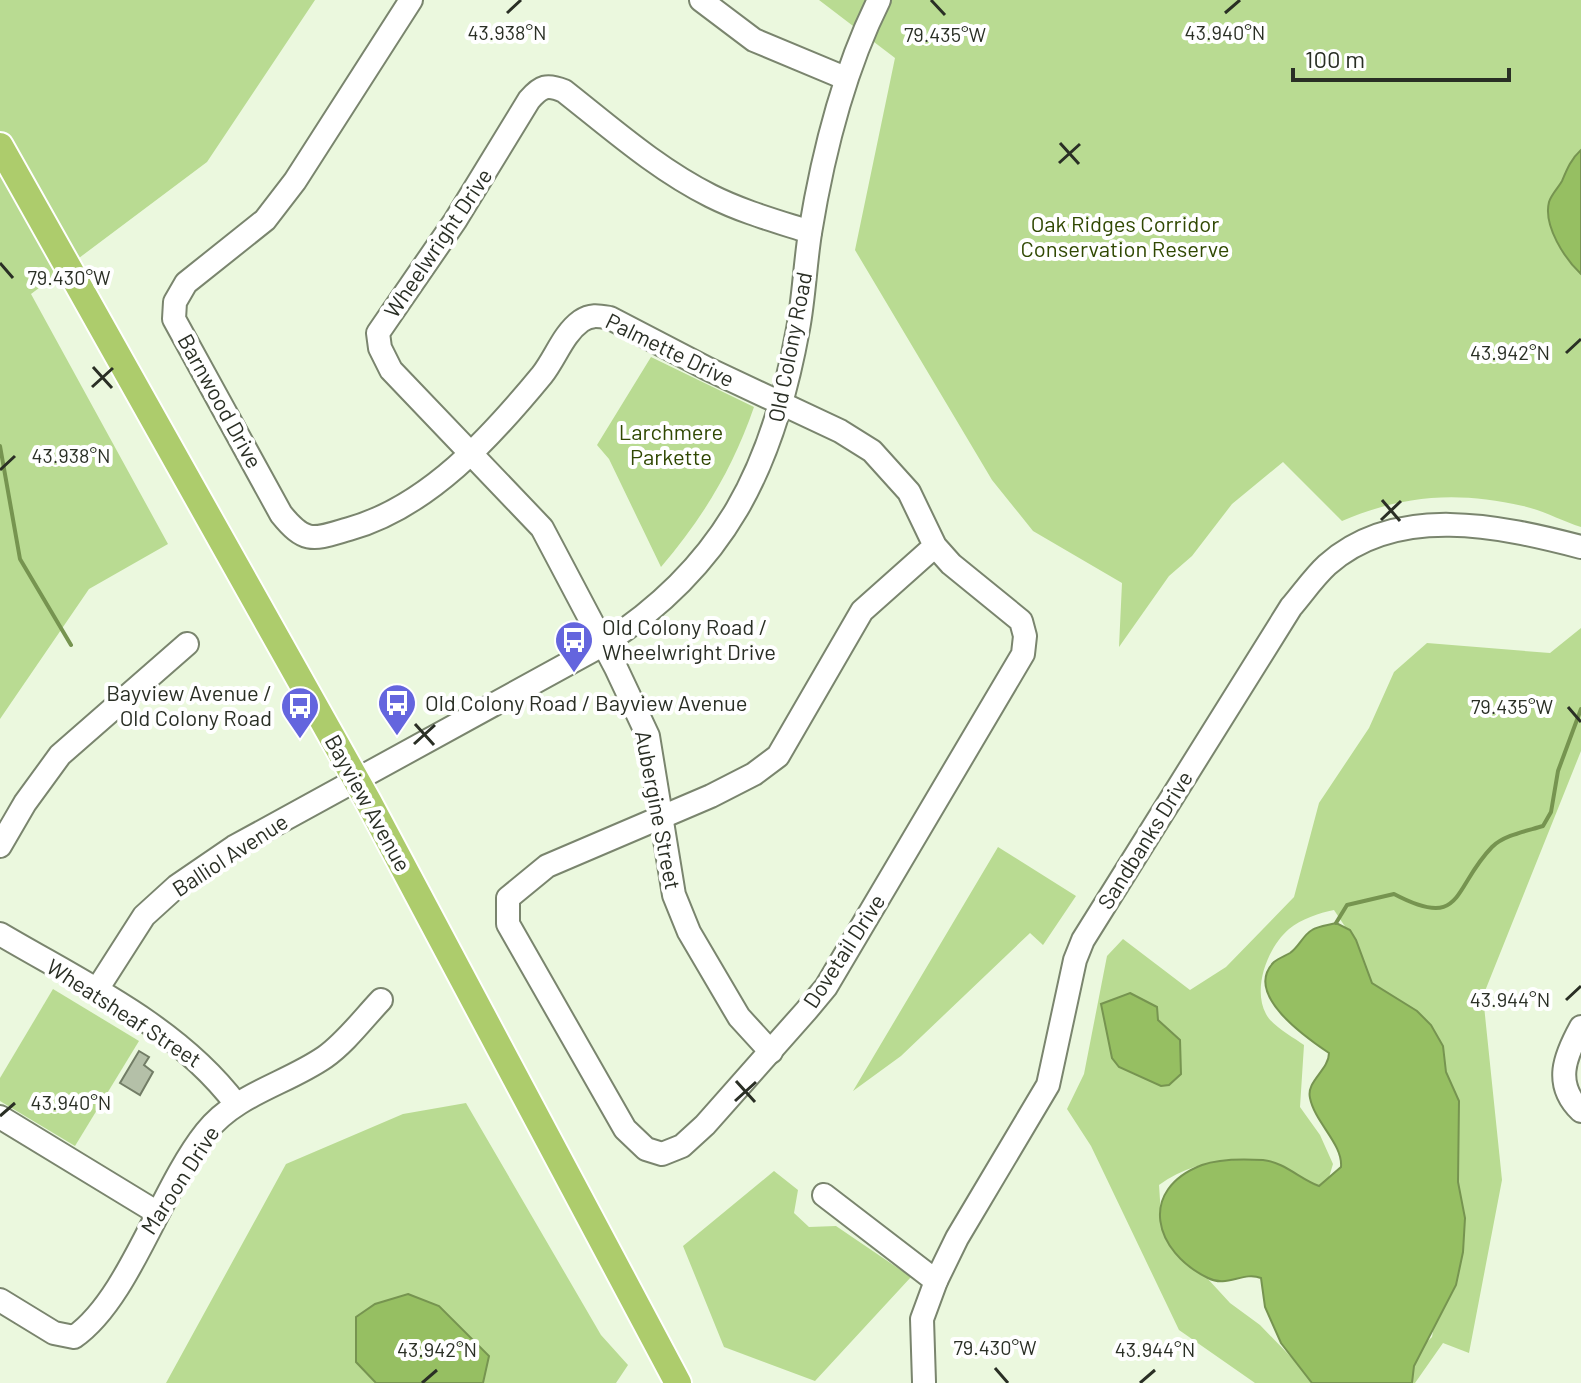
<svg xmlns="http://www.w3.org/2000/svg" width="1581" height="1383" font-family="Barlow,sans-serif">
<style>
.green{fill:#b9db92}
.water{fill:#96bf62;stroke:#769450;stroke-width:2}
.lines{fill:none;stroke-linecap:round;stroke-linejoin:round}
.stream{stroke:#769450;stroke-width:4}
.building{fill:#b4c0a8;stroke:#727d66;stroke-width:2}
.minor-casing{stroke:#7a856e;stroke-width:26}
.major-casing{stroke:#fff;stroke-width:30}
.minor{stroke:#fff;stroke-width:22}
.major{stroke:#adcc6c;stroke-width:26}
.ticks{fill:none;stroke:#2a2f25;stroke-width:3}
.labels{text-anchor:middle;stroke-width:8;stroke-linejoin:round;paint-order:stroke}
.park-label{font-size:22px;fill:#304802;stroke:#fff}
.street-label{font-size:22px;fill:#2a2f25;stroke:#fff}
.poi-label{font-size:22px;fill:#2a2f25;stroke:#fff;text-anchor:start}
.ticks-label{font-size:20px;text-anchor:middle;fill:#2a2f25;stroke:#fff;stroke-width:8;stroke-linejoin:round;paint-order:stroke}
</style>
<rect width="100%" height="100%" fill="#ebf8de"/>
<g class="green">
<polygon points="0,0 315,0 207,162 31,294 168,544 89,589 0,719"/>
<path d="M 819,0 L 1581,0 L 1581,527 C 1562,521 1542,510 1523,506 C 1457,491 1403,495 1342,521 L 1283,462 L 1232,504 L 1192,556 L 1169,576 L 1119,647 L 1122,583 L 1033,531 L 992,480 L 855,250 L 895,58 Z"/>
<path d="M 651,357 L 754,407 C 733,468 703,518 661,567 L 609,459 L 597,445 Z"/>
<path d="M 1581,628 L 1581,751 L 1483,996 L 1502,1180 L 1469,1353 L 1443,1343 L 1415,1383 L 1400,1383 L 1396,1372 L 1432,1337 L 1454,1215 L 1458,1107 L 1433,1037 L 1376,997 L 1348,931 L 1334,910 C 1319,913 1301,919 1289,929 C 1268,947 1252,988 1266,1014 C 1272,1026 1293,1037 1304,1045 L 1300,1107 L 1320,1135 L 1333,1164 L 1327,1184 L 1305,1189 C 1298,1182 1290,1172 1281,1168 C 1242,1153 1193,1160 1159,1185 L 1161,1215 L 1196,1266 L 1230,1303 L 1260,1325 L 1316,1383 L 1255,1383 L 1179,1330 L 1091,1146 L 1067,1109 L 1084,1074 L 1107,956 L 1123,939 L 1190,990 L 1226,967 L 1294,897 L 1319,803 L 1369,728 L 1394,672 L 1427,643 L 1550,653 Z"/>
<polygon points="998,847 1076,896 1043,945 1030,933 901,1056 853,1091"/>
<polygon points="53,989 139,1041 75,1146 0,1101 0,1078"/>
<polygon points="466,1103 601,1335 628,1365 616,1383 166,1383 286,1164 403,1114"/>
<polygon points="774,1171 798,1190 794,1213 809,1227 836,1226 911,1277 815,1381 724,1347 683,1246"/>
</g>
<g class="water">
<path d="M 1581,150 L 1581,274 C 1565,259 1543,226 1549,202 C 1551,195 1558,188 1562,181 C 1567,169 1571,159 1581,150 Z"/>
<path d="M 1336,923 L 1350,930 L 1356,940 L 1372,983 L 1417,1011 L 1431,1025 L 1443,1046 L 1446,1072 L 1459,1101 L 1458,1182 L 1465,1218 L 1463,1252 L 1456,1285 L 1414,1366 L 1412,1383 L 1312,1383 L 1281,1343 L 1265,1307 L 1261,1278 C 1243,1271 1227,1288 1208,1278 C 1154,1252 1137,1190 1202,1165 C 1218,1159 1246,1159 1263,1160 C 1284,1162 1300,1179 1319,1186 L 1341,1167 C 1343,1144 1315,1123 1310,1098 C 1306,1081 1329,1070 1329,1053 C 1308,1039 1242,994 1274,962 C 1279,958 1285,956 1290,953 C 1299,947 1303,935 1312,930 C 1318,926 1329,925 1336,923 Z"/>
<polygon points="1130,993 1157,1007 1158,1020 1180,1040 1181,1074 1169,1085 1161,1086 1119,1067 1112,1058 1101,1004"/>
<polygon points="408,1294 439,1306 489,1356 483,1383 376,1383 356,1362 356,1317 375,1304"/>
</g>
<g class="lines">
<g class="stream">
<polyline points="0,446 20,559 71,645"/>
<path d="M 1336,923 L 1347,905 L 1394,894 C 1464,931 1452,888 1492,847 C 1504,835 1527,831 1543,826 L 1551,812 L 1558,771 L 1581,709"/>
</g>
</g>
<polygon class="building" points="139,1051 149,1057 144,1065 153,1072 140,1095 120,1083"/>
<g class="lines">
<defs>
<g id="minor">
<path d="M 411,0 L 295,181 L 265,220 L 186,283 L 175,302 L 174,319 L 281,514 C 306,545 314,539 349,529 C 428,507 491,437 542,375 C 556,357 563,334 581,321 C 591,314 599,316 610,318 L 708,369 L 840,431 L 872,451 L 909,492 L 935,546 L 951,564 L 1021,621 L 1025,636 L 1023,654 L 826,987 L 806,1011 L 705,1125 L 682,1146 L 662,1154 L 646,1149 L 625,1129 L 508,924 L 508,898 L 547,866 L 711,796 L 754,774 L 778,756 L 862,611 L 935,546"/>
<polyline points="701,0 754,40 845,78"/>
<polyline points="0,846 25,803 60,755 187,644"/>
<path d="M 0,934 C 83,983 177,1026 236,1104"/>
<path d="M 96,991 L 144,916 L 177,886 L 234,847 L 604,644 C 725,566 773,467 798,329 C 804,297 805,265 810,233 C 823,153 843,72 879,0"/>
<path d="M 1581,1027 C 1565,1056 1553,1084 1581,1111"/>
<path d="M 771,1052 L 739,1017 L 689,932 L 674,895 L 648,736 L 616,668 L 542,528 L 391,370 L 380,348 L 378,333 L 455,221 L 529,100 C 541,86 547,84 564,91 C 611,128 657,169 711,196 C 743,212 776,221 810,232"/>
<polyline points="0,1117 156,1212"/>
<polyline points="824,1195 936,1281"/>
<path d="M 0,1300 L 54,1333 L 74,1337 C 129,1299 161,1188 206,1132 C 236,1094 286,1084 325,1057 C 346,1042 363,1019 381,1000"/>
<path d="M 924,1382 L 922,1319 L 936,1281 L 957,1238 L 1048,1085 L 1075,960 L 1083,940 L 1291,607 C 1303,593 1314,577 1327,565 C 1397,503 1500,526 1581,547"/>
</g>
<polyline id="major" points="0,146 368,801 678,1383"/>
</defs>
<use href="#minor" class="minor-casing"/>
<use href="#major" class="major-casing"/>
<use href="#minor" class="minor"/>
<use href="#major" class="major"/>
</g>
<path class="ticks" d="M 931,0 L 945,15M 507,13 L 521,0M 1225,13 L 1240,0M 1060,143 L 1079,164M 1059,163 L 1080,144M 0,263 L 13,278M 1566,353 L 1581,339M 93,367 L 112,388M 92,387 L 113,368M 0,470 L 15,456M 1382,500 L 1400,521M 1381,520 L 1401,501M 1568,707 L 1581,722M 415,724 L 434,745M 414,744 L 435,725M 1566,1000 L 1581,986M 736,1081 L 755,1102M 735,1101 L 756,1082M 0,1116 L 15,1103M 995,1368 L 1008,1383M 422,1383 L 437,1370M 1140,1383 L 1155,1370"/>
<defs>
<symbol id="bus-pin" viewBox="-11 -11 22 30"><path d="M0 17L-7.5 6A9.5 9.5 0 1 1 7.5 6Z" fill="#6465de" stroke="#fff"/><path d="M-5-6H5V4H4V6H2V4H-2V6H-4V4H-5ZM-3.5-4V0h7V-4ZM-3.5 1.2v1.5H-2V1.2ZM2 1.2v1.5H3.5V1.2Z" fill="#fff"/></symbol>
</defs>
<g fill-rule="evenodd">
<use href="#bus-pin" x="552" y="618" width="44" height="60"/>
<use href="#bus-pin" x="375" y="681" width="44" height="60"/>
<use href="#bus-pin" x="278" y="684" width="44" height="60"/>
</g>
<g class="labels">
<g class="park-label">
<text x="1125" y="232">Oak Ridges Corridor<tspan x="1125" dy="25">Conservation Reserve</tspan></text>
<text x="671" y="440">Larchmere<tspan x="671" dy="25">Parkette</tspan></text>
</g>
<g class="street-label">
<text transform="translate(438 243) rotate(-56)" y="8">Wheelwright Drive</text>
<text transform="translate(790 347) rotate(-79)" y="8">Old Colony Road</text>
<text transform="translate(670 350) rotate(26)" y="8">Palmette Drive</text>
<text transform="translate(220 401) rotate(61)" y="8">Barnwood Drive</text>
<text transform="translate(368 803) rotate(61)" y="8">Bayview Avenue</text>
<text transform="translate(658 810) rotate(79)" y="8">Aubergine Street</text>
<text transform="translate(1145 840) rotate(-58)" y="8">Sandbanks Drive</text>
<text transform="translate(230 855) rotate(-33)" y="8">Balliol Avenue</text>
<text transform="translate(844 951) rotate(-57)" y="8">Dovetail Drive</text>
<text transform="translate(124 1013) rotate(33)" y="8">Wheatsheaf Street</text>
<text transform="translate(180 1180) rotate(-57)" y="8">Maroon Drive</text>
</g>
<g class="poi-label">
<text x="602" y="635">Old Colony Road /<tspan x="602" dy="25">Wheelwright Drive</tspan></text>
<text x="272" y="701" text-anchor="end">Bayview Avenue /<tspan x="272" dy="25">Old Colony Road</tspan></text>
<text x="425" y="711">Old Colony Road / Bayview Avenue</text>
</g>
</g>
<g class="ticks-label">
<text x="507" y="40">43.938°N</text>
<text x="1225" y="40">43.940°N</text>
<text x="945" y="42">79.435°W</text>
<text x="69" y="285">79.430°W</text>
<text x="1510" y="360">43.942°N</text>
<text x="71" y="463">43.938°N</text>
<text x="1512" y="714">79.435°W</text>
<text x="1510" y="1007">43.944°N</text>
<text x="71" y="1110">43.940°N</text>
<text x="995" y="1355">79.430°W</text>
<text x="437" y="1357">43.942°N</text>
<text x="1155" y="1357">43.944°N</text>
</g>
<path d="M1293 68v12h216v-12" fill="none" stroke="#2a2f25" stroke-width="4"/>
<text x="1305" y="68" font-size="24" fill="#2a2f25" stroke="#ffffff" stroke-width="6" paint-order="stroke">100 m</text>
</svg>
